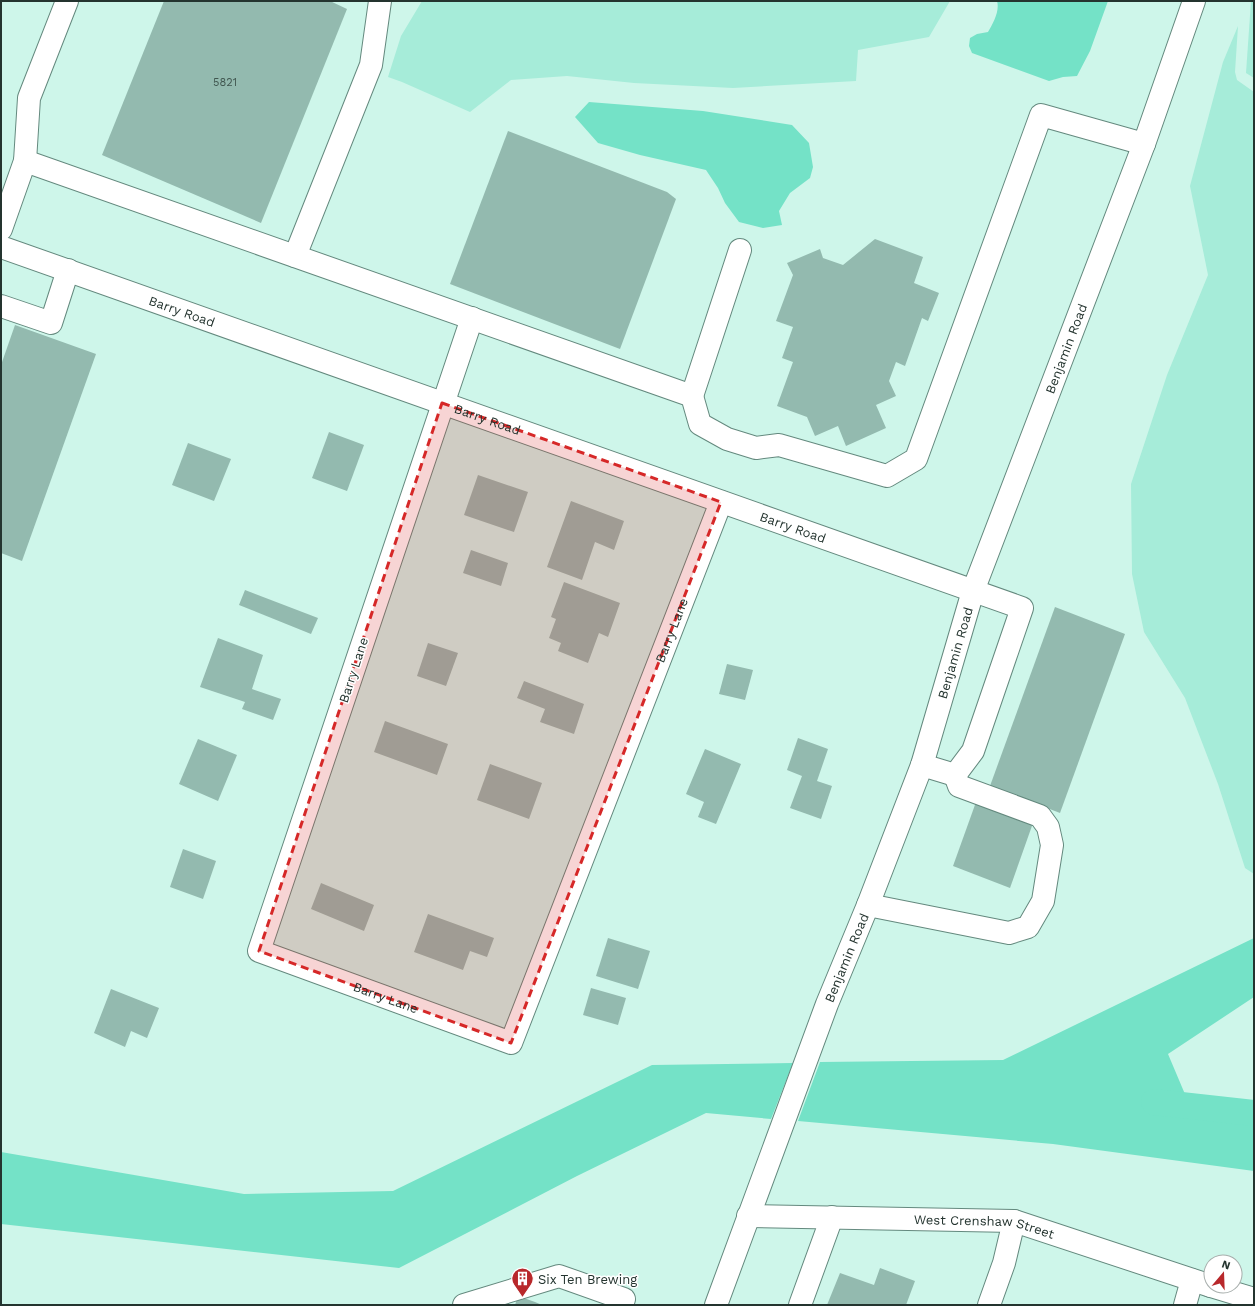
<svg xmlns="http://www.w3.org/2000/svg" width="1255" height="1306" font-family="'Work Sans',sans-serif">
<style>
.green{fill:#a6ecd9}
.water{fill:#74e2c7}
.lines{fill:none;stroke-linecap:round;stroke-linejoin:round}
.canal{stroke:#74e2c7;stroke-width:26}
.building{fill:#93baaf}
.minor-casing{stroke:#64897e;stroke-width:24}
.minor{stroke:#fff;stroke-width:22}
.marked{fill:#d62828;fill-opacity:0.2;stroke:#d62828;stroke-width:3;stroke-dasharray:8 5;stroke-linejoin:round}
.labels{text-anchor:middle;stroke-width:3;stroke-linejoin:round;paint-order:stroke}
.number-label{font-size:11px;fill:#40564f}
.street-label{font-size:13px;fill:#24342f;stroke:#fff}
.poi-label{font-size:13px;fill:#24342f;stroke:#fff;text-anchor:start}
</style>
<rect width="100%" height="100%" fill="#cef6ea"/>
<g class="green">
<polygon points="422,1 950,1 929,37 858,50 856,81 733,88 634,83 567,76 511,80 470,112 402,82 388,77 401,36"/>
<polygon points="1251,1 1254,1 1254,78 1246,73"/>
<polygon points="1238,26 1235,72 1237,80 1254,92 1254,874 1245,868 1218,784 1185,698 1144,632 1132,574 1131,484 1167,375 1208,275 1190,186 1223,62"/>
</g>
<g class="water">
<path d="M 997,1 L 1108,1 L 1090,51 L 1077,76 L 1063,77 L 1049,81 L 972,53 L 969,46 L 970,38 L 977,34 L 988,32 C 993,23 1000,11 997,1 Z"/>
<polygon points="589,102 703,111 792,125 809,143 813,167 810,178 790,193 779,211 782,225 763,228 739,222 725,203 718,188 706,170 640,155 598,143 575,117"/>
<polygon points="1254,938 1254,997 1168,1054 1190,1106 1254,1113 1254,1171 1053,1144 798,1121 820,1062 1003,1060"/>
<polygon points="793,1063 771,1119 706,1113 577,1176 399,1268 1,1224 1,1152 244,1194 393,1191 652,1065"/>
</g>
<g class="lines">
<polyline class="canal" points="1154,1102 1254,1113"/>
</g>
<g class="building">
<polygon points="164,1 330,1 347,9 261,223 102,155"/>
<polygon points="508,131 667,192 676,199 620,349 450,284"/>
<polygon points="875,239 923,257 914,283 939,293 928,321 922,318 905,366 896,362 889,381 896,396 876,405 886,428 846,446 838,426 815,436 807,417 777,406 793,362 782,358 793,327 776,321 793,275 787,263 820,249 823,258 843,265"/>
<polygon points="15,325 96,354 22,561 1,553 1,365"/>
<polygon points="329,432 364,445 347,491 312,478"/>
<polygon points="188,443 231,459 214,501 172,485"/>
<polygon points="478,475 528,492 514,532 464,515"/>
<polygon points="571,501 624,521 614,550 595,542 582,580 547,567"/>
<polygon points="471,550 508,563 501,586 463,573"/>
<polygon points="564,582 620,603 608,637 599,633 588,663 558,651 561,643 549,638 556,619 551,617"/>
<polygon points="245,590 318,618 311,634 239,605"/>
<polygon points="1055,607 1125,634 1060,813 990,786"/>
<polygon points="218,638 263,655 252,689 281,699 273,720 242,709 245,702 200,687"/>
<polygon points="428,643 458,653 446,686 417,676"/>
<polygon points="727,664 753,670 745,700 719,694"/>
<polygon points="524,681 584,704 574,734 540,722 545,709 517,698"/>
<polygon points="385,721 448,744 437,775 374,752"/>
<polygon points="798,738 828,749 817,781 832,786 821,819 790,808 802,776 787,770"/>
<polygon points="198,739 237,755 218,801 179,784"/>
<polygon points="705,749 741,764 716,824 698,817 704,802 686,794"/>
<polygon points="490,764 542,783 529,819 477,800"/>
<polygon points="976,802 1033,823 1010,888 953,866"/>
<polygon points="183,849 216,861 203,899 170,887"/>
<polygon points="321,883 374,905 364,931 311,909"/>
<polygon points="428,914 494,938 487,957 470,951 463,970 414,952"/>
<polygon points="608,938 650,951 638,989 596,976"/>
<polygon points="591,988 626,998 618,1025 583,1015"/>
<polygon points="111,989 159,1008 147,1038 131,1031 125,1047 94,1033"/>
<polygon points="880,1268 915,1281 906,1305 827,1305 840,1273 874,1285"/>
<polygon points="518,1296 535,1302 542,1305 515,1305"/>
</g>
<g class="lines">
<defs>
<g id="minor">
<polyline points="25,161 29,98 67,1"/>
<polyline points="1,229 25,161 692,396 700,424 727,439 756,448 779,445 887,476 916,459 1041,115 1144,144"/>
<path id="s1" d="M 1,247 L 1022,608 L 973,751 L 955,775 L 922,765"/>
<polyline points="295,256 371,65 380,1"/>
<polyline points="1,306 51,323 68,270"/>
<path id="s2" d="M 472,318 L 259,951 L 511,1043 L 721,502"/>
<polyline points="692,396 740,250"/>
<polyline points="868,905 1009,933 1028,927 1043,901 1052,845 1048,827 1040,816 959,786 955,775"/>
<path id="s3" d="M 748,1216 L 1014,1221 L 1211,1286"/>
<polyline points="1211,1286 1254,1299"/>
<polyline points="464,1305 559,1276 624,1299 622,1305"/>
<path id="s4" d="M 716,1305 L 827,1004 L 868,905 L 922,765 L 973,591 L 1144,144 L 1194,1"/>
<polyline points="800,1305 832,1217"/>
<polyline points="989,1305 1004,1263 1014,1221"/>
<polyline points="1185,1305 1192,1280"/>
</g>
</defs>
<use href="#minor" class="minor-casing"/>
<use href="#minor" class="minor"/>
</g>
<path class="marked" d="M 442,403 L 721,502 L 511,1043 L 259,951 Z"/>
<defs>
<symbol id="building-pin" viewBox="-11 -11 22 30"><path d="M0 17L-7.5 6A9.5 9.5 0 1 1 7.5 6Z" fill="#b8282b" stroke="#fff"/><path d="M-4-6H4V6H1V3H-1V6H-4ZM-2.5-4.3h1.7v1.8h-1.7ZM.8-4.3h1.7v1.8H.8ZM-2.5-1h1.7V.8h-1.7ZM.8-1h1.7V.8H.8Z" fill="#fff"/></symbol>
</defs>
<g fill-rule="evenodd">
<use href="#building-pin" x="510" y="1266" width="25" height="34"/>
</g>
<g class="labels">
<g class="number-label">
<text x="225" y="86">5821</text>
</g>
<g class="street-label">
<text dy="5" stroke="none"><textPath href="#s1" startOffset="192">Barry Road</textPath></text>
<text dy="5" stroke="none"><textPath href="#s4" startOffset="1019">Benjamin Road</textPath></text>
<text dy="5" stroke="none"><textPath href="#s1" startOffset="516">Barry Road</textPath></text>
<text dy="5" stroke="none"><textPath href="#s1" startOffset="840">Barry Road</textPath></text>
<text dy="5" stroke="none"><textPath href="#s2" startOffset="1379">Barry Lane</textPath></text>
<text dy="5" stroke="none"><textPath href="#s4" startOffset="695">Benjamin Road</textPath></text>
<text transform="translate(353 670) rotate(-72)" y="5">Barry Lane</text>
<text dy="5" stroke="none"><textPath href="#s4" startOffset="371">Benjamin Road</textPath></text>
<text dy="5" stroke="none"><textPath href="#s2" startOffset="803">Barry Lane</textPath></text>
<text dy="5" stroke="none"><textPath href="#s3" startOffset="237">West Crenshaw Street</textPath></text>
</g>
<g class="poi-label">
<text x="538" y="1284">Six Ten Brewing</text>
</g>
</g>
<rect width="1255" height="1306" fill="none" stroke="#24342f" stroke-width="4"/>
<g transform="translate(1223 1274) rotate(19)"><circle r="19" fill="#ffffff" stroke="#a7aeac"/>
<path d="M0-3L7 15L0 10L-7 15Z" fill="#b8282b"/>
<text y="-6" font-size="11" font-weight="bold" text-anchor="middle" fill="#24342f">N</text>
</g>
</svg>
